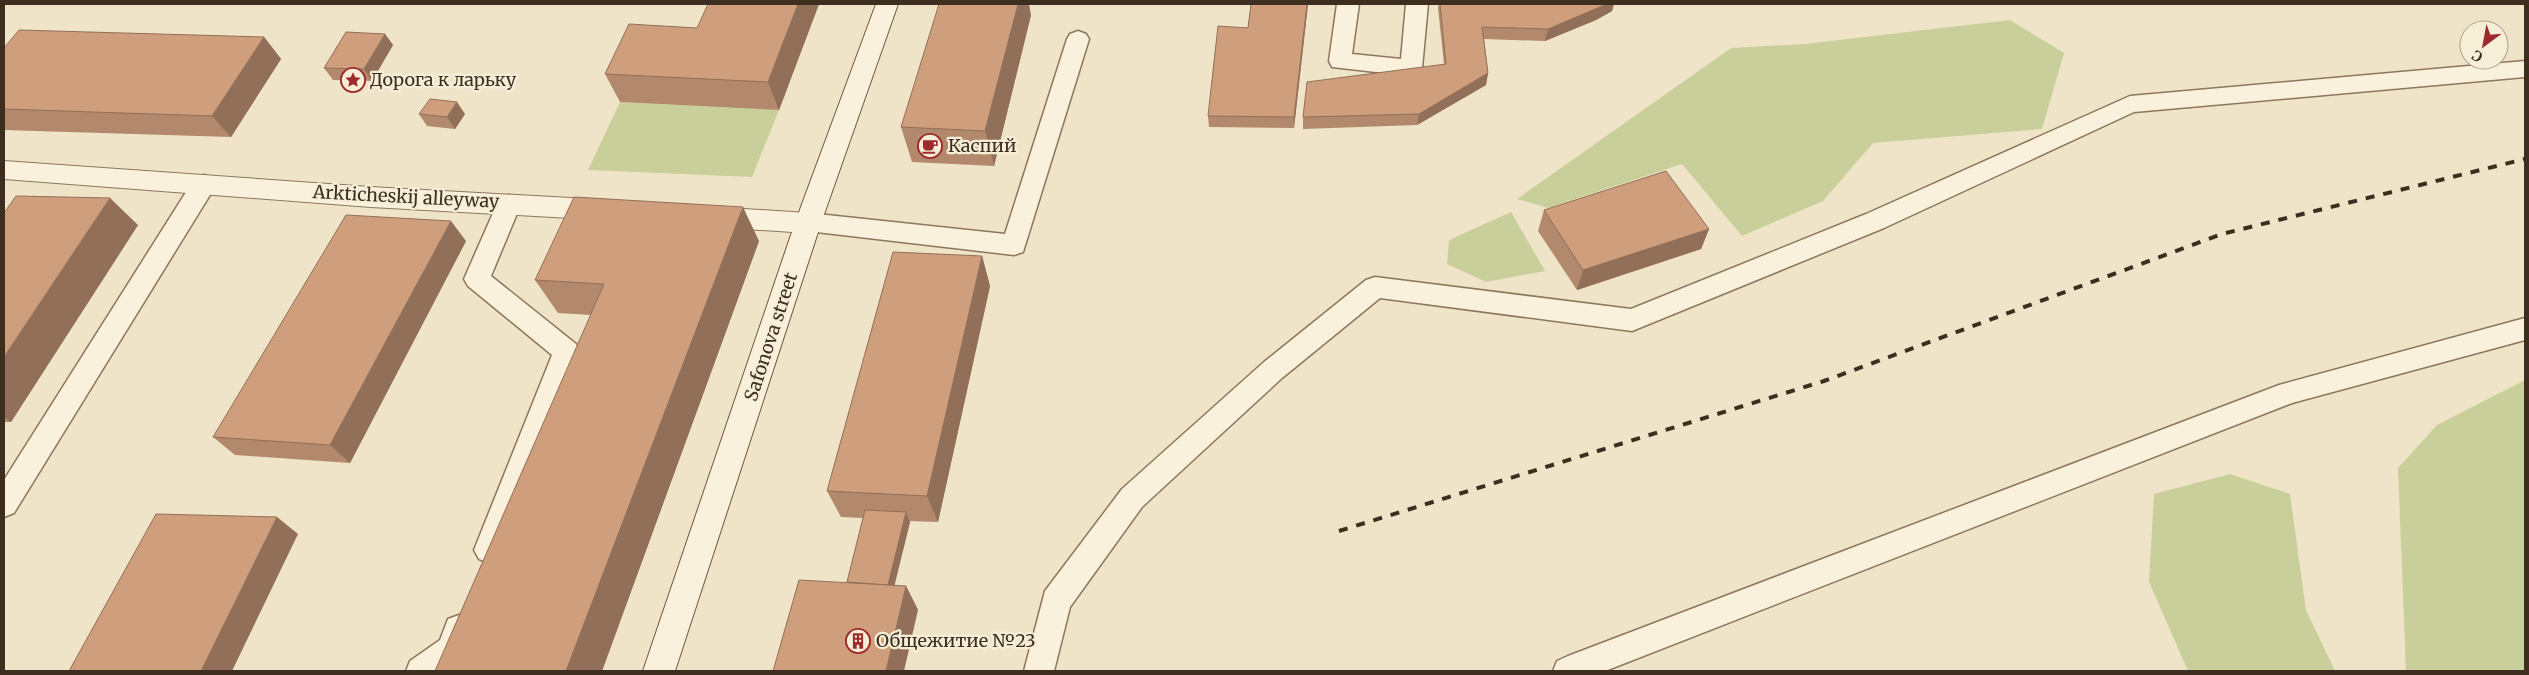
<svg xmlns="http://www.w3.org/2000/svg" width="2529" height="675" font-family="Merriweather,serif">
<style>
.green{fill:#c9cf9b}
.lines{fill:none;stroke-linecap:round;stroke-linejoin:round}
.lane-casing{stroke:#8d765c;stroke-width:3}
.street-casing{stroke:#8d765c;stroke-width:2}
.secondary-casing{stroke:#6f573f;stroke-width:2}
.lane{fill:#faf1dc;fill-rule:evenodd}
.street{fill:#faf1dc;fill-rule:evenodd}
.secondary{fill:#faf1dc;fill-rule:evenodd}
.rail{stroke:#3d2e20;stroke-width:4;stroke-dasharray:9 9;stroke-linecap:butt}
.wall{fill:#b2896c}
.shaded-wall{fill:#916f58}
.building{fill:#cf9f7d;stroke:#916f58}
.labels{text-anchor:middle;stroke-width:4.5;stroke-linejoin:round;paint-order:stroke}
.poi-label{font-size:18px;fill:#3d2e20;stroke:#f7eed8;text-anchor:start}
.street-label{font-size:18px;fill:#3d2e20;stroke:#f7eed8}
</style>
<rect width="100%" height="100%" fill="#f0e4c8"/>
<g class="green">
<polygon points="2010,20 2064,53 2042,129 1873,143 1823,201 1742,236 1682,164 1548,208 1517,199 1731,48 1805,44"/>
<polygon points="620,102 779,110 752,177 588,170"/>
<polygon points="1511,212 1545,271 1486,282 1447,264 1449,240"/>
<polygon points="2525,380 2525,671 2406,671 2398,468 2437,425"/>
<polygon points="2230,474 2290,494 2306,610 2335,671 2188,671 2149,582 2154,494"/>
</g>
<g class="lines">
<defs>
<g id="lane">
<polygon points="1337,4 1359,4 1352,54 1401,59 1406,4 1428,4 1422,68 1419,74 1411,76 1332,67 1329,61"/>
<polygon points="1078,31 1086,34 1089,39 1023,252 1014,255 799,230 796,223 799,216 808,213 1005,234 1067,39 1070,34"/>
<polygon points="2525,61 2525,77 2134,112 1884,228 1632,331 1380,298 1282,378 1142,507 1070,607 1054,671 1024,671 1045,591 1122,489 1264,362 1366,280 1375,277 1631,309 1866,214 2130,96"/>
<polygon points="204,175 213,178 216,184 213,190 14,513 4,517 4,480 195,178"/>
<polygon points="509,195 518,197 521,204 491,276 576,344 580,352 504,550 499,559 489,563 479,559 474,550 552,355 468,286 464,279 497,204 500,197"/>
<polygon points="2525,318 2525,340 2292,403 1605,671 1553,671 1557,661 1568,656 2279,385"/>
<path d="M 459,615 L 470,619 L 474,629 C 456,675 453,671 406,671 L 410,661 L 440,640 L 448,619 Z"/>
</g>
<g id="street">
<polygon points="4,161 371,187 607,200 616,203 620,210 616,217 607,220 371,207 4,179"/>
<polygon points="713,207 808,213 817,216 821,223 817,230 808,233 713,227 704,224 700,217 704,210"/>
</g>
<polygon id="secondary" points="876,4 898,4 821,223 675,671 643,671 795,223"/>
</defs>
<use href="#lane" class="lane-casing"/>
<use href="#street" class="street-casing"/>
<use href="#secondary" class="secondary-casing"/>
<use href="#lane" class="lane"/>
<use href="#street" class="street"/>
<use href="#secondary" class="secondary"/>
<polyline class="rail" points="1339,531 1824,381 2222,234 2525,159"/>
</g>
<g class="wall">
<polygon points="819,4 779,110 620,102 605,74 697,28"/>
<polygon points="1251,4 1308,4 1294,128 1209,127 1208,116 1248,28"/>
<polygon points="1439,4 1614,4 1612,11 1596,20 1545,41 1484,39 1488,73 1486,85 1417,125 1303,129 1303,117 1444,64 1438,8"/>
<polygon points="1031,15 994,166 912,162 901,127"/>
<polygon points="385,34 393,45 372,81 333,80 324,68"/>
<polygon points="264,37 281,59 231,137 4,130 4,48"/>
<polygon points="419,114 465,114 455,129 427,126"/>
<polygon points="1544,210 1709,229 1701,249 1577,290 1538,231"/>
<polygon points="4,213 138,225 11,422 4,422"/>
<polygon points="466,241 350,463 235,455 213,437"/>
<polygon points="759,241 602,671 435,671 591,315 558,313 535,280"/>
<polygon points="982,256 990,286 938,522 909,521 910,522 894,585 906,586 918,610 847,582 863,518 841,517 827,491"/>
</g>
<g class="shaded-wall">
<polygon points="798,4 819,4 779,110 768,82"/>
<polygon points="1018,4 1029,4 1031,15 994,166 985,131"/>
<polygon points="1307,4 1308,4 1294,128 1294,117"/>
<polygon points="1607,4 1614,4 1612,11 1596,20 1545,41 1548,29"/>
<polygon points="385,34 393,45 372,81 364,69"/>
<polygon points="264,37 281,59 231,137 212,116"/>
<polygon points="1488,73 1486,85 1417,125 1419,114"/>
<polygon points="457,102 465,114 455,129 447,117"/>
<polygon points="110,198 138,225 11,422 4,417 4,357"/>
<polygon points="743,207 759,241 602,671 566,671"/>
<polygon points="451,221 466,241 350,463 330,445"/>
<polygon points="1709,229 1701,249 1577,290 1583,270"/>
<polygon points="982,256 990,286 938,522 927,496"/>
<polygon points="906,512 910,522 889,608 884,599"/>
<polygon points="277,517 298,534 232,671 201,671"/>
<polygon points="906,586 918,610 904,671 886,671"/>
</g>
<g class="building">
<polygon points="708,4 798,4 768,82 605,74 629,24 697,28"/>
<polygon points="939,4 1018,4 985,131 901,127"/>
<polygon points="1251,4 1307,4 1294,117 1208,116 1218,26 1248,28"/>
<polygon points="1440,4 1607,4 1548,29 1482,27 1488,73 1419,114 1303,117 1307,82 1446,64"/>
<polygon points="19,30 264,37 212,116 4,109 4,48"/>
<polygon points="346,32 385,34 364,69 324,68"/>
<polygon points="430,99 457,102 447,117 419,114"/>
<polygon points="1666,171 1709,229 1583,270 1544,210"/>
<polygon points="16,196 110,198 4,357 4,213"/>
<polygon points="574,197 743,207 566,671 435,671 604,284 535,280"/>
<polygon points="346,215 451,221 330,445 213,437"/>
<polygon points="893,252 982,256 927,496 827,491"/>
<polygon points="865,510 906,512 888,585 847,582"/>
<polygon points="156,514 277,517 201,671 69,671"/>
<polygon points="799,580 906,586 886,671 773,671"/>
</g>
<defs>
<symbol id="sight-ring" viewBox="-11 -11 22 22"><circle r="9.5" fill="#f7eed8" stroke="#9e2a2b" stroke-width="1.5"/><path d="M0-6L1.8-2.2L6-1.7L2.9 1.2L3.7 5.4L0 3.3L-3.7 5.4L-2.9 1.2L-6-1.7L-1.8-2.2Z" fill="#9e2a2b"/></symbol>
<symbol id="cafe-ring" viewBox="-11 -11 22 22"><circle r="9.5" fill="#f7eed8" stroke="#9e2a2b" stroke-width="1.5"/><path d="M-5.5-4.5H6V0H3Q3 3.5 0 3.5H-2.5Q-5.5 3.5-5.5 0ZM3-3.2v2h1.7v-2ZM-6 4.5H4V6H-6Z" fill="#9e2a2b"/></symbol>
<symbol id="building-ring" viewBox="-11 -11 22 22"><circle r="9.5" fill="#f7eed8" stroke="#9e2a2b" stroke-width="1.5"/><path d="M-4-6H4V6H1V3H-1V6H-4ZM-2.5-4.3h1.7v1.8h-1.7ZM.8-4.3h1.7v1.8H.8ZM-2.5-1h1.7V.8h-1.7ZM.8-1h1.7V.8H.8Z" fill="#9e2a2b"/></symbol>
</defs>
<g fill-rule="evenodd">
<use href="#sight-ring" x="339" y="66" width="28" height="28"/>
<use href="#cafe-ring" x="916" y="132" width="28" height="28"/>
<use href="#building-ring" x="844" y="627" width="28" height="28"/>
</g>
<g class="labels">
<g class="poi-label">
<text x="370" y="86">Дорога к ларьку</text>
<text x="948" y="152">Каспий</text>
<text x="876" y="647">Общежитие №23</text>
</g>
<g class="street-label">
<text transform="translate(406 197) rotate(3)" y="6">Arkticheskij alleyway</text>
<text transform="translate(771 337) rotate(-72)" y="6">Safonova street</text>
</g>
</g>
<rect width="2529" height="675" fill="none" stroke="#3d2e20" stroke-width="10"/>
<g transform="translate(2484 45) rotate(212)"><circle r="24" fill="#f7eed8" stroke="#ada18e"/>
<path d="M0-4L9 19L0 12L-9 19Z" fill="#9e2a2b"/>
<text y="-8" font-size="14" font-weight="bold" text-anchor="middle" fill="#3d2e20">С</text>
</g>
</svg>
